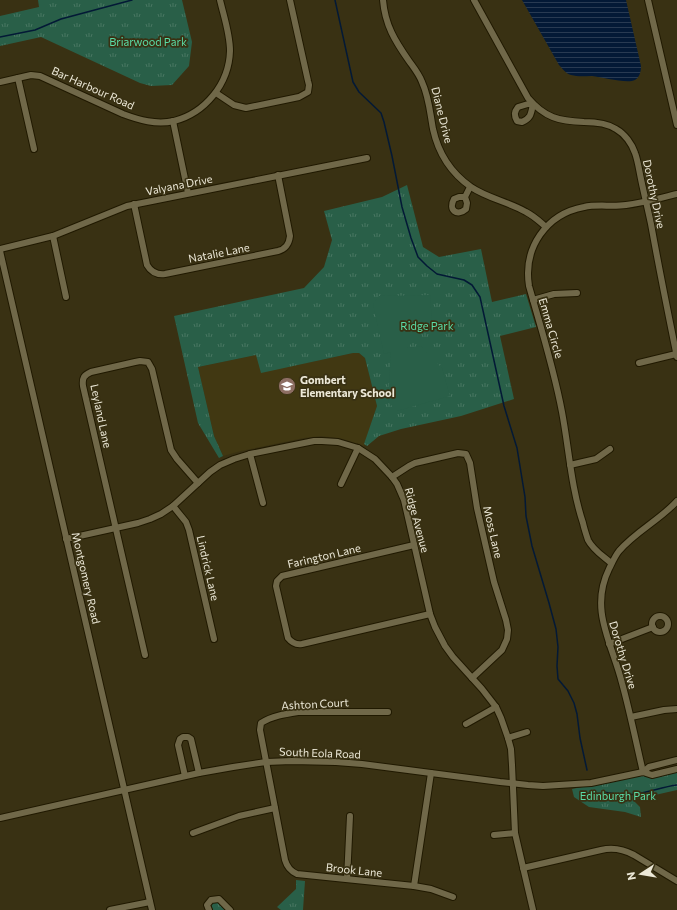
<svg xmlns="http://www.w3.org/2000/svg" width="677" height="910" font-family="Commissioner,sans-serif">
<style>
.built{fill:#413812}
.grass{fill:url(#grass-tufts)}
.pitch{fill:#295f48}
.water{fill:url(#water-rules)}
.lines{fill:none;stroke-linecap:round;stroke-linejoin:round}
.stream{stroke:#031936;stroke-width:1.5}
.minor-casing{stroke:#201900;stroke-width:8}
.minor{stroke:#706849;stroke-width:6}
.labels{text-anchor:middle;stroke-width:3.5;stroke-linejoin:round;paint-order:stroke}
.park-label{font-size:11px;fill:#5adca7;stroke:#393113}
.street-label{font-size:11px;fill:#ece8d7;stroke:#393113}
.poi-label{font-size:11px;font-weight:bold;fill:#ece8d7;stroke:#393113;text-anchor:start}
</style>
<defs>
<pattern id="grass-tufts" width="24" height="20" patternUnits="userSpaceOnUse"><rect width="24" height="20" fill="#295f48"/><path d="M3 7l-1-3M5 7V3M7 7l1-3M15 17l-1-3M17 17v-4M19 17l1-3" fill="none" stroke="#487662"/></pattern>
<pattern id="water-rules" width="6" height="5" patternUnits="userSpaceOnUse"><rect width="6" height="5" fill="#031936"/><path d="M0 2.5h6" fill="none" stroke="#283a52"/></pattern>
</defs>
<rect width="100%" height="100%" fill="#393113"/>
<polygon class="built" points="353,353 359,353 365,358 377,406 364,446 343,439 321,436 304,438 241,451 223,456 214,436 198,367 256,355 257,357 292,366"/>
<g class="grass">
<polygon points="38,0 182,0 192,42 189,66 172,85 151,86 140,83 41,37 0,46 0,16 39,7"/>
<polygon points="407,185 423,247 439,257 481,249 492,302 526,294 536,327 500,336 514,399 461,416 401,429 379,436 367,446 364,444 377,406 365,358 359,353 353,353 261,373 256,355 198,367 214,436 223,456 219,458 198,423 174,316 304,288 324,267 332,240 324,211 382,197"/>
<polygon points="677,768 677,790 633,800 640,807 641,817 625,812 589,807 574,797 572,789"/>
<polygon points="296,880 305,881 303,910 281,910 277,907 296,889"/>
<path d="M 214,902 C 219,902 223,906 225,910 L 213,910 L 211,906 L 212,904 Z"/>
</g>
<polygon class="pitch" points="430,295 432,321 407,348 421,346 442,368 450,396 397,411 388,402 391,352 384,354 373,304 379,296"/>
<path class="water" d="M 522,0 L 626,0 L 641,66 C 641,71 640,77 635,80 C 627,84 602,77 592,76 C 585,76 578,77 571,75 C 565,73 563,69 559,65 Z"/>
<g class="lines">
<g class="stream">
<polyline points="335,0 353,82 359,92 381,113 384,122 392,156 402,207 411,238 418,257 427,266 437,274 464,280 472,285 480,297 504,406 517,448 525,497 526,516 532,546 549,603 556,629 558,647 557,666 558,679 568,691 574,703 577,714 580,738 587,770"/>
<polyline points="0,37 35,30 61,19 132,0"/>
<path d="M 603,792 C 611,793 619,795 626,795 C 643,795 660,787 677,785"/>
</g>
<defs>
<g id="minor">
<path d="M 383,0 C 385,25 395,41 409,61 C 414,68 419,74 422,82 C 429,97 430,113 433,129 C 438,152 451,173 471,187 C 487,198 509,202 526,212 C 534,216 539,221 546,227"/>
<path d="M 474,0 L 528,98 C 545,118 559,121 584,122 C 596,122 607,123 616,129 C 625,134 632,144 635,153 C 638,161 639,170 641,179 C 644,194 648,209 651,224 C 659,268 668,313 677,357"/>
<polyline points="648,0 677,125"/>
<polyline points="18,78 34,149"/>
<path d="M 0,82 L 31,75 L 40,76 L 123,114 C 139,120 156,125 174,121 C 205,113 229,84 230,51 C 230,34 224,17 220,0"/>
<polyline points="216,93 234,105 246,108 299,97 308,92 309,85 308,81 290,0"/>
<path d="M 528,104 L 533,104 C 531,114 531,118 522,122 L 517,121 C 514,115 514,112 518,107 Z"/>
<polyline points="173,121 188,193"/>
<path d="M 465,197 L 467,203 L 466,209 C 457,217 448,210 454,199 L 459,197 L 465,197 L 470,187"/>
<path d="M 134,204 L 147,265 C 151,272 157,275 165,274 L 278,251 C 286,249 289,244 290,236 L 278,175"/>
<polyline points="53,236 66,297"/>
<polyline points="0,249 53,236 127,206 367,158"/>
<polyline points="0,251 152,910"/>
<polyline points="533,300 554,294 577,293"/>
<polyline points="639,363 676,354"/>
<polyline points="250,454 263,503"/>
<polyline points="570,465 596,459 610,449"/>
<polyline points="392,477 409,466 415,463 458,453 466,454 470,463 477,508 494,582 506,620 508,630 507,639 502,650 472,678"/>
<polyline points="341,484 358,448"/>
<polyline points="173,506 186,522 189,530 214,639"/>
<polyline points="66,539 138,523 150,519 161,514 173,506 210,472 220,465 234,459 250,454 314,441 322,441 338,442 358,448 375,459 392,477 397,484 404,500 430,614 435,627 445,646 453,657 482,689 496,707 501,718 508,738 511,749 512,765 515,833 533,910"/>
<path d="M 414,545 L 282,576 L 277,581 L 276,586 L 288,638 C 292,643 296,645 302,644 L 430,614"/>
<path d="M 611,563 C 603,556 593,550 588,540 C 586,534 584,528 583,523 C 571,487 569,449 562,412 C 554,369 541,328 529,286 C 523,248 546,214 584,207 C 597,204 612,207 626,205 C 643,203 660,198 677,194"/>
<circle cx="660" cy="624" r="8"/>
<polyline points="609,644 653,627"/>
<path d="M 145,655 L 83,386 C 82,378 84,375 91,372 L 135,362 L 140,361 L 148,362 L 152,369 L 171,450 L 177,459 L 198,483"/>
<path d="M 388,712 L 298,712 C 285,714 272,716 261,723 L 260,730 L 285,860 C 287,867 290,871 297,874 L 414,886 L 431,889 L 453,897"/>
<polyline points="631,717 664,710 677,709"/>
<polyline points="466,724 496,707"/>
<polyline points="508,738 527,732"/>
<path d="M 643,772 C 636,742 630,712 622,683 C 612,643 589,610 609,569 C 612,563 615,556 619,551 C 636,531 660,520 677,501"/>
<polyline points="643,772 649,767 677,760"/>
<polyline points="185,776 178,745 180,739 183,737 188,737 191,739 199,773"/>
<polyline points="0,818 199,773 233,767 266,762 292,761 336,762 362,764 500,782 528,785 543,786 591,783 643,772 652,775 677,769"/>
<polyline points="193,833 239,816 275,808"/>
<polyline points="494,835 515,833"/>
<path d="M 523,868 L 601,850 C 613,847 623,849 634,855 L 677,881"/>
<polyline points="347,879 350,816"/>
<polyline points="414,886 431,773"/>
<polyline points="110,910 150,902"/>
<polyline points="209,910 207,905 211,900 219,899 230,910"/>
</g>
</defs>
<use href="#minor" class="minor-casing"/>
<use href="#minor" class="minor"/>
</g>
<defs>
<symbol id="school-disc" viewBox="-11 -11 22 22"><circle r="9.5" fill="#8d6e63" stroke="#393113"/><path d="M0-5L7-2L0 1L-7-2ZM-4 1L0 2.5L4 1V4Q0 6-4 4Z" fill="#fff"/></symbol>
</defs>
<g fill-rule="evenodd">
<use href="#school-disc" x="277" y="376" width="20" height="20"/>
</g>
<g class="labels">
<g class="park-label">
<text x="148" y="46">Briarwood Park</text>
<text x="427" y="330">Ridge Park</text>
<text x="618" y="800">Edinburgh Park</text>
</g>
<g class="street-label">
<text transform="translate(93 88) rotate(24)" y="4">Bar Harbour Road</text>
<text transform="translate(442 115) rotate(76)" y="4">Diane Drive</text>
<text transform="translate(179 185) rotate(-11)" y="4">Valyana Drive</text>
<text transform="translate(654 194) rotate(78)" y="4">Dorothy Drive</text>
<text transform="translate(219 253) rotate(-11)" y="4">Natalie Lane</text>
<text transform="translate(551 328) rotate(74)" y="4">Emma Circle</text>
<text transform="translate(101 416) rotate(78)" y="4">Leyland Lane</text>
<text transform="translate(417 520) rotate(75)" y="4">Ridge Avenue</text>
<text transform="translate(493 532) rotate(77)" y="4">Moss Lane</text>
<text transform="translate(324 556) rotate(-13)" y="4">Farington Lane</text>
<text transform="translate(208 568) rotate(77)" y="4">Lindrick Lane</text>
<text transform="translate(86 578) rotate(77)" y="4">Montgomery Road</text>
<text transform="translate(623 655) rotate(73)" y="4">Dorothy Drive</text>
<text transform="translate(315 704) rotate(-3)" y="4">Ashton Court</text>
<text transform="translate(320 753) rotate(2)" y="4">South Eola Road</text>
<text transform="translate(354 870) rotate(6)" y="4">Brook Lane</text>
</g>
<g class="poi-label">
<text x="300" y="384">Gombert<tspan x="300" dy="13">Elementary School</tspan></text>
</g>
</g>
<g transform="translate(641 874) rotate(258)" stroke="#393113" stroke-width="3" paint-order="stroke">
<path d="M0-3L7 15L0 10L-7 15Z" fill="#ece8d7"/>
<text y="-6" font-size="11" font-weight="bold" text-anchor="middle" fill="#ece8d7">N</text>
</g>
</svg>
